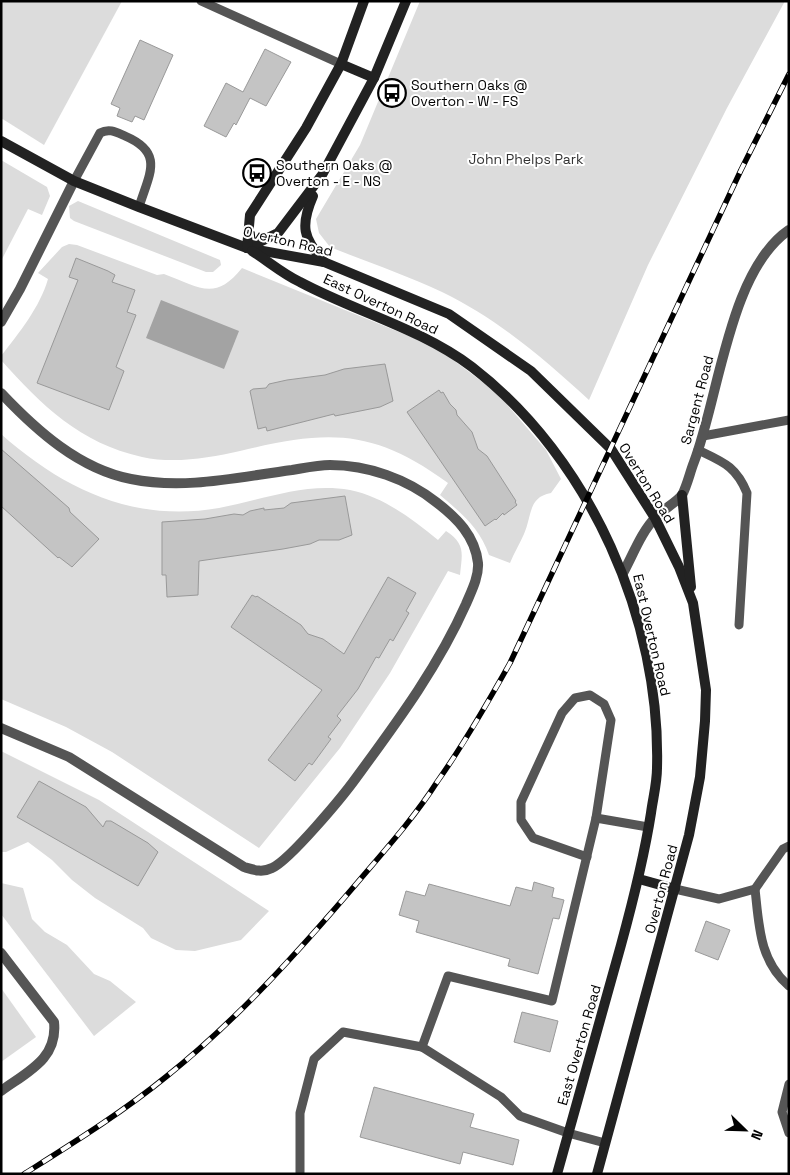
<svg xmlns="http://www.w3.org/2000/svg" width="790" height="1175" font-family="'Space Grotesk',sans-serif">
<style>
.green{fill:#dcdcdc}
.water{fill:#a3a3a3}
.building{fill:#c4c4c4;stroke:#999}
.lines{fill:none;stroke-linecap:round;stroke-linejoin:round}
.lane{stroke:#555;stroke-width:9}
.street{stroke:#555;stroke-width:10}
.secondary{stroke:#222;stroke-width:10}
.rail-casing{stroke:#000;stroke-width:5.5}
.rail{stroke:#fff;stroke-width:4;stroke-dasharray:11;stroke-linecap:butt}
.labels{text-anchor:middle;stroke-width:4;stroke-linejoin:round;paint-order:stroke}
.poi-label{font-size:14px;fill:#000;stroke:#fff;text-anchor:start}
.park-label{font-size:14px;fill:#333;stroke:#fff}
.street-label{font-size:14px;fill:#000;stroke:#fff}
</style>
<rect width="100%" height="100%" fill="#fff"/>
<g class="green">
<polygon points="1,1 122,1 44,145 1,118"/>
<path d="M 420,1 L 785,1 L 727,108 L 648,265 L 589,400 C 544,359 498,319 442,292 C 406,275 367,262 330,247 L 319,233 L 316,219 L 360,145 Z"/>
<polygon points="1,160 47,187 50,196 42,215 28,209 1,261"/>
<polygon points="78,201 220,260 221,265 213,272 206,272 74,221 70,218 69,206"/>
<path d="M 69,244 L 77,245 L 157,275 L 164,274 C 199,287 215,302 242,268 L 436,347 L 497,393 L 546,450 L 561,479 L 551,493 C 528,497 532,516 524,534 C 520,543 514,553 510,563 L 489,555 C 480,528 461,513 440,495 L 448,483 C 372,428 328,430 240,451 C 209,458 174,464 142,457 C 80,443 42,406 1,360 L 1,356 C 19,333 40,307 48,279 L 38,273 L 62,247 Z"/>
<path d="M 1,434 C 63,489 134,523 219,508 C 263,500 304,482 350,490 C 384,497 412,519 438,540 L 446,531 C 466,544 462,554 460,575 L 448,571 L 390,673 L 340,748 L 259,848 L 112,752 L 66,727 L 1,699 Z"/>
<polygon points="1,751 99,800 269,911 241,940 195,951 176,950 151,938 143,928 95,898 72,880 52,860 28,842 6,852 1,852"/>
<polygon points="1,883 23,888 32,919 45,932 67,945 94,974 110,981 136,1002 94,1036 1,914"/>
<polygon points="1,988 36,1037 1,1062"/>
</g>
<polygon class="water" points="161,300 239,331 224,369 146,338"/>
<g class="building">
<polygon points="140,40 173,55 144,120 135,116 132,122 117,116 120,108 111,104"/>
<polygon points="265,49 291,62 266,106 250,98 236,125 234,123 226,137 204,126 226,83 243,92"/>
<polygon points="76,258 108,271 115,275 112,282 135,290 127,312 136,315 116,367 124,371 109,410 37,383 78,280 69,277"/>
<polygon points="385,364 393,401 380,407 335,416 334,414 267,431 266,427 258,429 250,391 253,389 266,388 269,384 287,380 325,375 344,369"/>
<polygon points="439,390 441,393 443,392 450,404 456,410 457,415 472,432 478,449 487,456 516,501 515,502 517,505 504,515 503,513 496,520 495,519 485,526 407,412"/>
<polygon points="1,449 69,508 70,512 99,539 72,567 59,557 58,558 1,506"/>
<polygon points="345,496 352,535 339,540 319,540 310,544 283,549 199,561 198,595 167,597 166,575 162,575 162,522 205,519 234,514 243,515 250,511 264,508 264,510 284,508 291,503"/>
<polygon points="388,577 416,593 406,611 409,613 393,641 390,639 379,658 376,657 358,689 337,716 341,720 328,737 331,739 312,765 309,763 295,781 268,760 322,690 231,627 252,595 256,597 257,596 301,625 308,634 323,639 344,654"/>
<polygon points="39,781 86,807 103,827 106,821 111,821 148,843 158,852 138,886 17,817"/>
<polygon points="534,882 554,888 552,897 564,900 559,919 553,918 538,974 508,966 510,959 416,932 419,921 399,915 406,891 425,896 429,884 510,906 516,887 532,891"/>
<polygon points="706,921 730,930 718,960 695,951"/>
<polygon points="522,1012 558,1021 550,1052 514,1042"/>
<polygon points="374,1087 474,1114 470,1127 519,1140 513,1165 463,1152 460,1164 360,1137"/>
</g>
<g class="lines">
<g class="lane">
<polyline points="201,1 341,64"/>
<path d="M 74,181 L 100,133 C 109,128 116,132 125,136 C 165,153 149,174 139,207"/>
<polyline points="703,436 789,420"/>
<path d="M 698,450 C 723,462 736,466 747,493 L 739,625"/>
<polyline points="587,857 533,838 521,820 521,802 562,713 575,698 590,695 604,704 611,720 596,818"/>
<polyline points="675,889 719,899 755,889 783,849 789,846"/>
<path d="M 755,889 C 759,924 759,961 789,986"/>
<polyline points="789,1084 782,1112 789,1133"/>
<polyline points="605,1143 568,1133 520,1116 501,1097 422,1047 448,976 552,1001 596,818 648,827"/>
<polyline points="300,1174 300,1113 314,1059 343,1032 422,1047"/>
</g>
<g class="street">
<polyline points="1,322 20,289 74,181"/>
<path d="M 1,393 C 36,430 79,469 131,479 C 185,490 238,477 292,470 C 304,468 318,465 330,465 C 368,465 407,479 436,502 C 457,518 475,536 478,563 C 479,577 471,592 466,604 C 438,667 397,722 356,778 C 343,796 290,860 272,868 C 262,873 254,870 244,867 L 69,757 L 1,728"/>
<path d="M 623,573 C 633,555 641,532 656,517 C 663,509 676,503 682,495 C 687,486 690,472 694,462 C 719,397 729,271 789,230"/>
<path d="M 1,953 L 54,1022 C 58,1059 27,1072 1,1091"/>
</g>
<g class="secondary">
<polyline points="341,64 374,78"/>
<polyline points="1,141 74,181 139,207 247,248 324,262 449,314 531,371 611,449 655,518 679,567 693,603 706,690 705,721 700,777 689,835 597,1174"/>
<path d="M 313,196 C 300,226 303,238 324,262"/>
<polyline points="247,248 278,233 322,175 374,78 406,1"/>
<polyline points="247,248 250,215 306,128 341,64 364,1"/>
<path d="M 252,251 C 268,261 283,274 300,282 C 356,312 420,328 472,367 C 591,459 661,620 657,768 C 657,783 653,798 651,813 C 644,858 633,901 621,945 C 600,1022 578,1098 557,1174"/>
<polyline points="682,495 691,587"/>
<polyline points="639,879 675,889"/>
</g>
<defs>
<path id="rail" d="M 24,1174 C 73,1143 123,1112 167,1076 C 238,1019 299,951 357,883 C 385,850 414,818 437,782 C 464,744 487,704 510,663 L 741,170 L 789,74"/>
</defs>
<use href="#rail" class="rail-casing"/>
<use href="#rail" class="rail"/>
</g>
<defs>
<symbol id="bus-ring" viewBox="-11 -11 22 22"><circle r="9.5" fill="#fff" stroke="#000" stroke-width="1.5"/><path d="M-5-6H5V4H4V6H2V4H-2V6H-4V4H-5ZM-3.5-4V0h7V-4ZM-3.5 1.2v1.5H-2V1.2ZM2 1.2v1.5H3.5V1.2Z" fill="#000"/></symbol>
</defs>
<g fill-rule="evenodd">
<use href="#bus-ring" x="376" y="77" width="32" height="32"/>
<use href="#bus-ring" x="241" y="157" width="32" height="32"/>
</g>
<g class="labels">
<g class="poi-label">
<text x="411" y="90">Southern Oaks @<tspan x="411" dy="16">Overton - W - FS</tspan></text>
<text x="276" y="170">Southern Oaks @<tspan x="276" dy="16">Overton - E - NS</tspan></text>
</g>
<g class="park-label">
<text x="526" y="164">John Phelps Park</text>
</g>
<g class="street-label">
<text transform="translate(288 241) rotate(13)" y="5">Overton Road</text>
<text transform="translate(381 304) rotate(25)" y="5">East Overton Road</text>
<text transform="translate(697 400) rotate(-75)" y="5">Sargent Road</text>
<text transform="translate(647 483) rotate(58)" y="5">Overton Road</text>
<text transform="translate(652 635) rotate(77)" y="5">East Overton Road</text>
<text transform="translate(661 889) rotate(-75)" y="5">Overton Road</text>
<text transform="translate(579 1045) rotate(-74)" y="5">East Overton Road</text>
</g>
</g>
<rect width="790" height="1175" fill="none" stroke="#000000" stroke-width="5"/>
<g transform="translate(745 1130) rotate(113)" stroke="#ffffff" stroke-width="4" paint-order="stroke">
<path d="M0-4L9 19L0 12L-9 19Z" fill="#000000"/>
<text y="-8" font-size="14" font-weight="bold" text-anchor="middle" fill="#000000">N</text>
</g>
</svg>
